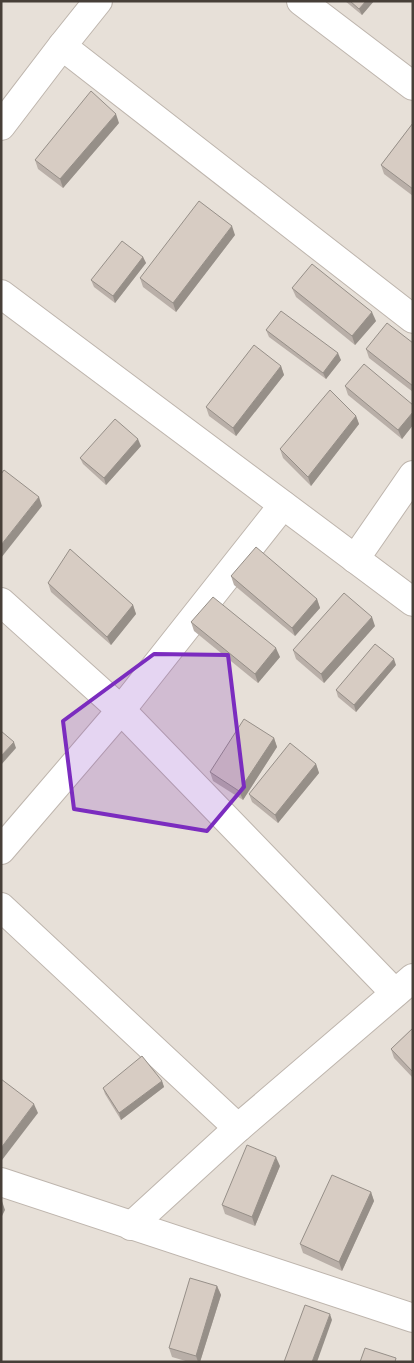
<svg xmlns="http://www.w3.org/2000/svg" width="414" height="1363" font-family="Commissioner,sans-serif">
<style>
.residential{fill:#e7e0d8}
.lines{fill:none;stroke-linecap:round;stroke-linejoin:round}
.minor-casing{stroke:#beb5ad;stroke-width:30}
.minor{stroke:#fff;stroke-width:28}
.wall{fill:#b9afa8}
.shaded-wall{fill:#968f88}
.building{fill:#d7ccc3;stroke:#968f88}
.marked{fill:#7b2cbf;fill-opacity:0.2;stroke:#7b2cbf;stroke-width:4;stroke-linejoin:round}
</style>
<rect width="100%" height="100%" fill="#f3efea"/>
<rect class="residential" x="1" y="1" width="412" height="1361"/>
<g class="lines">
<defs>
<g id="minor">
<polyline points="301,1 413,86"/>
<polyline points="62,46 413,319"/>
<polyline points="1,126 62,46 98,1"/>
<polyline points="1,294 413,602"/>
<polyline points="355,559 413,475"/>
<polyline points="1,602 121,710 395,993"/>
<polyline points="1,850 121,710 283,505"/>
<polyline points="1,907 238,1128"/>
<polyline points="1,1182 413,1318"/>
<polyline points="131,1226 238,1128 413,978"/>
</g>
</defs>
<use href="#minor" class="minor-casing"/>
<use href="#minor" class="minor"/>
</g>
<g class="wall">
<polygon points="345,1 374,1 362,15"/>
<polygon points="119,123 63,188 38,169 35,160"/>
<polygon points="413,123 413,196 384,174 381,165"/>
<polygon points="235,235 176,312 143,287 140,278"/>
<polygon points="143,257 146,263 115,303 94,287 91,280"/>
<polygon points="292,288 376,321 355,345 296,297"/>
<polygon points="266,330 341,360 326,379 269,337"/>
<polygon points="413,343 413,392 369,358 366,349"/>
<polygon points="281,366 284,375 236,436 209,416 206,407"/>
<polygon points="345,386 413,405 413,425 402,439 348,395"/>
<polygon points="356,416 359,424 311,486 283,458 280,449"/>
<polygon points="141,446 106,485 83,464 80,458"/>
<polygon points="231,576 317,599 320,608 295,636 234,585"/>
<polygon points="48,583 133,605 136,614 111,645 51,592"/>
<polygon points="191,622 280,657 258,683 194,631"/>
<polygon points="375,626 324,683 296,659 293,650"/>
<polygon points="396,665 356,712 338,697 336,690"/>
<polygon points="274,738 277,747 243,800 213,781 210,772"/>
<polygon points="316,764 319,773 278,823 252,802 249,794"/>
<polygon points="413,1028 413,1078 394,1058 391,1049"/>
<polygon points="162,1081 164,1087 121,1120 105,1094 103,1088"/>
<polygon points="280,1166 255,1226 225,1214 222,1205"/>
<polygon points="371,1192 374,1201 342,1271 303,1253 300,1244"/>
<polygon points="217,1286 221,1295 200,1362 189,1362 172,1357 169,1348"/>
</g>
<g class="shaded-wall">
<polygon points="366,1 374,1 362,15 359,9"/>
<polygon points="116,114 119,123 63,188 60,179"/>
<polygon points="232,226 235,235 176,312 173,303"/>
<polygon points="143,257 146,263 115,303 113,296"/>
<polygon points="372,312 376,321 355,345 352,336"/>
<polygon points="338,353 341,360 326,379 323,373"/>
<polygon points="281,366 284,375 236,436 233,428"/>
<polygon points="413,412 413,425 402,439 398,430"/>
<polygon points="356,416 359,424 311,486 308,477"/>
<polygon points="138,439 141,446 106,485 104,478"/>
<polygon points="39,497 42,506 1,558 1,545"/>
<polygon points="317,599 320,608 295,636 292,628"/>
<polygon points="133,605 136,614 111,645 107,637"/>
<polygon points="372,617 375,626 324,683 321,674"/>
<polygon points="276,648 280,657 258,683 255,674"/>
<polygon points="394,659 396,665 356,712 354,705"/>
<polygon points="274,738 277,747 243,800 239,791"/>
<polygon points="14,742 16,748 1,765 1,756"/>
<polygon points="316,764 319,773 278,823 275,815"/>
<polygon points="162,1081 164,1087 121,1120 119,1113"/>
<polygon points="34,1104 38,1113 2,1160 1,1157 1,1148"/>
<polygon points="276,1157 280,1166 255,1226 252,1217"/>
<polygon points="371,1192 374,1201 342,1271 339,1262"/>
<polygon points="2,1201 5,1210 1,1218 1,1202"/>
<polygon points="217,1286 221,1295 200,1362 198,1362 196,1356"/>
<polygon points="330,1314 332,1320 317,1362 312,1362"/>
</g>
<g class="building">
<polygon points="350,1 366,1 359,9"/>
<polygon points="91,91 116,114 60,179 35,160"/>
<polygon points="413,123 413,189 381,165"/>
<polygon points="199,201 232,226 173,303 140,278"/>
<polygon points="122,241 143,257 113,296 91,280"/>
<polygon points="312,264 372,312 352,336 292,288"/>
<polygon points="281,311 338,353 323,373 266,330"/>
<polygon points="387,323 413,343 413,386 366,349"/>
<polygon points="254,345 281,366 233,428 206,407"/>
<polygon points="364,364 413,405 413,412 398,430 345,386"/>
<polygon points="330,390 356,416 308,477 280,449"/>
<polygon points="115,419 138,439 104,478 80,458"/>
<polygon points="4,470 39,497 1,545 1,474"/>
<polygon points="256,547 317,599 292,628 231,576"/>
<polygon points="70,549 133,605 107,637 48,583"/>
<polygon points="344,593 372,617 321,674 293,650"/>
<polygon points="213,597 276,648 255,674 191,622"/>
<polygon points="375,644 394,659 354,705 336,690"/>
<polygon points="244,719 274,738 239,791 210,772"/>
<polygon points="1,731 14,742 1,756"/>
<polygon points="290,743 316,764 275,815 249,794"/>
<polygon points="413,1028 413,1072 391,1049"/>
<polygon points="142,1056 162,1081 119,1113 103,1088"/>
<polygon points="1,1079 34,1104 1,1148"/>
<polygon points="247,1145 276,1157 252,1217 222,1205"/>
<polygon points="332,1175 371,1192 339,1262 300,1244"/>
<polygon points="190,1278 217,1286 196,1356 169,1348"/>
<polygon points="305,1305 330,1314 312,1362 284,1362"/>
<polygon points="365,1348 396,1358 395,1362 360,1362"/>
</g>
<path class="marked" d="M 154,654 L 228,655 L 244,787 L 207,831 L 74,809 L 63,721 Z"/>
<rect width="414" height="1363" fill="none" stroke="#473f38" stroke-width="5"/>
</svg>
